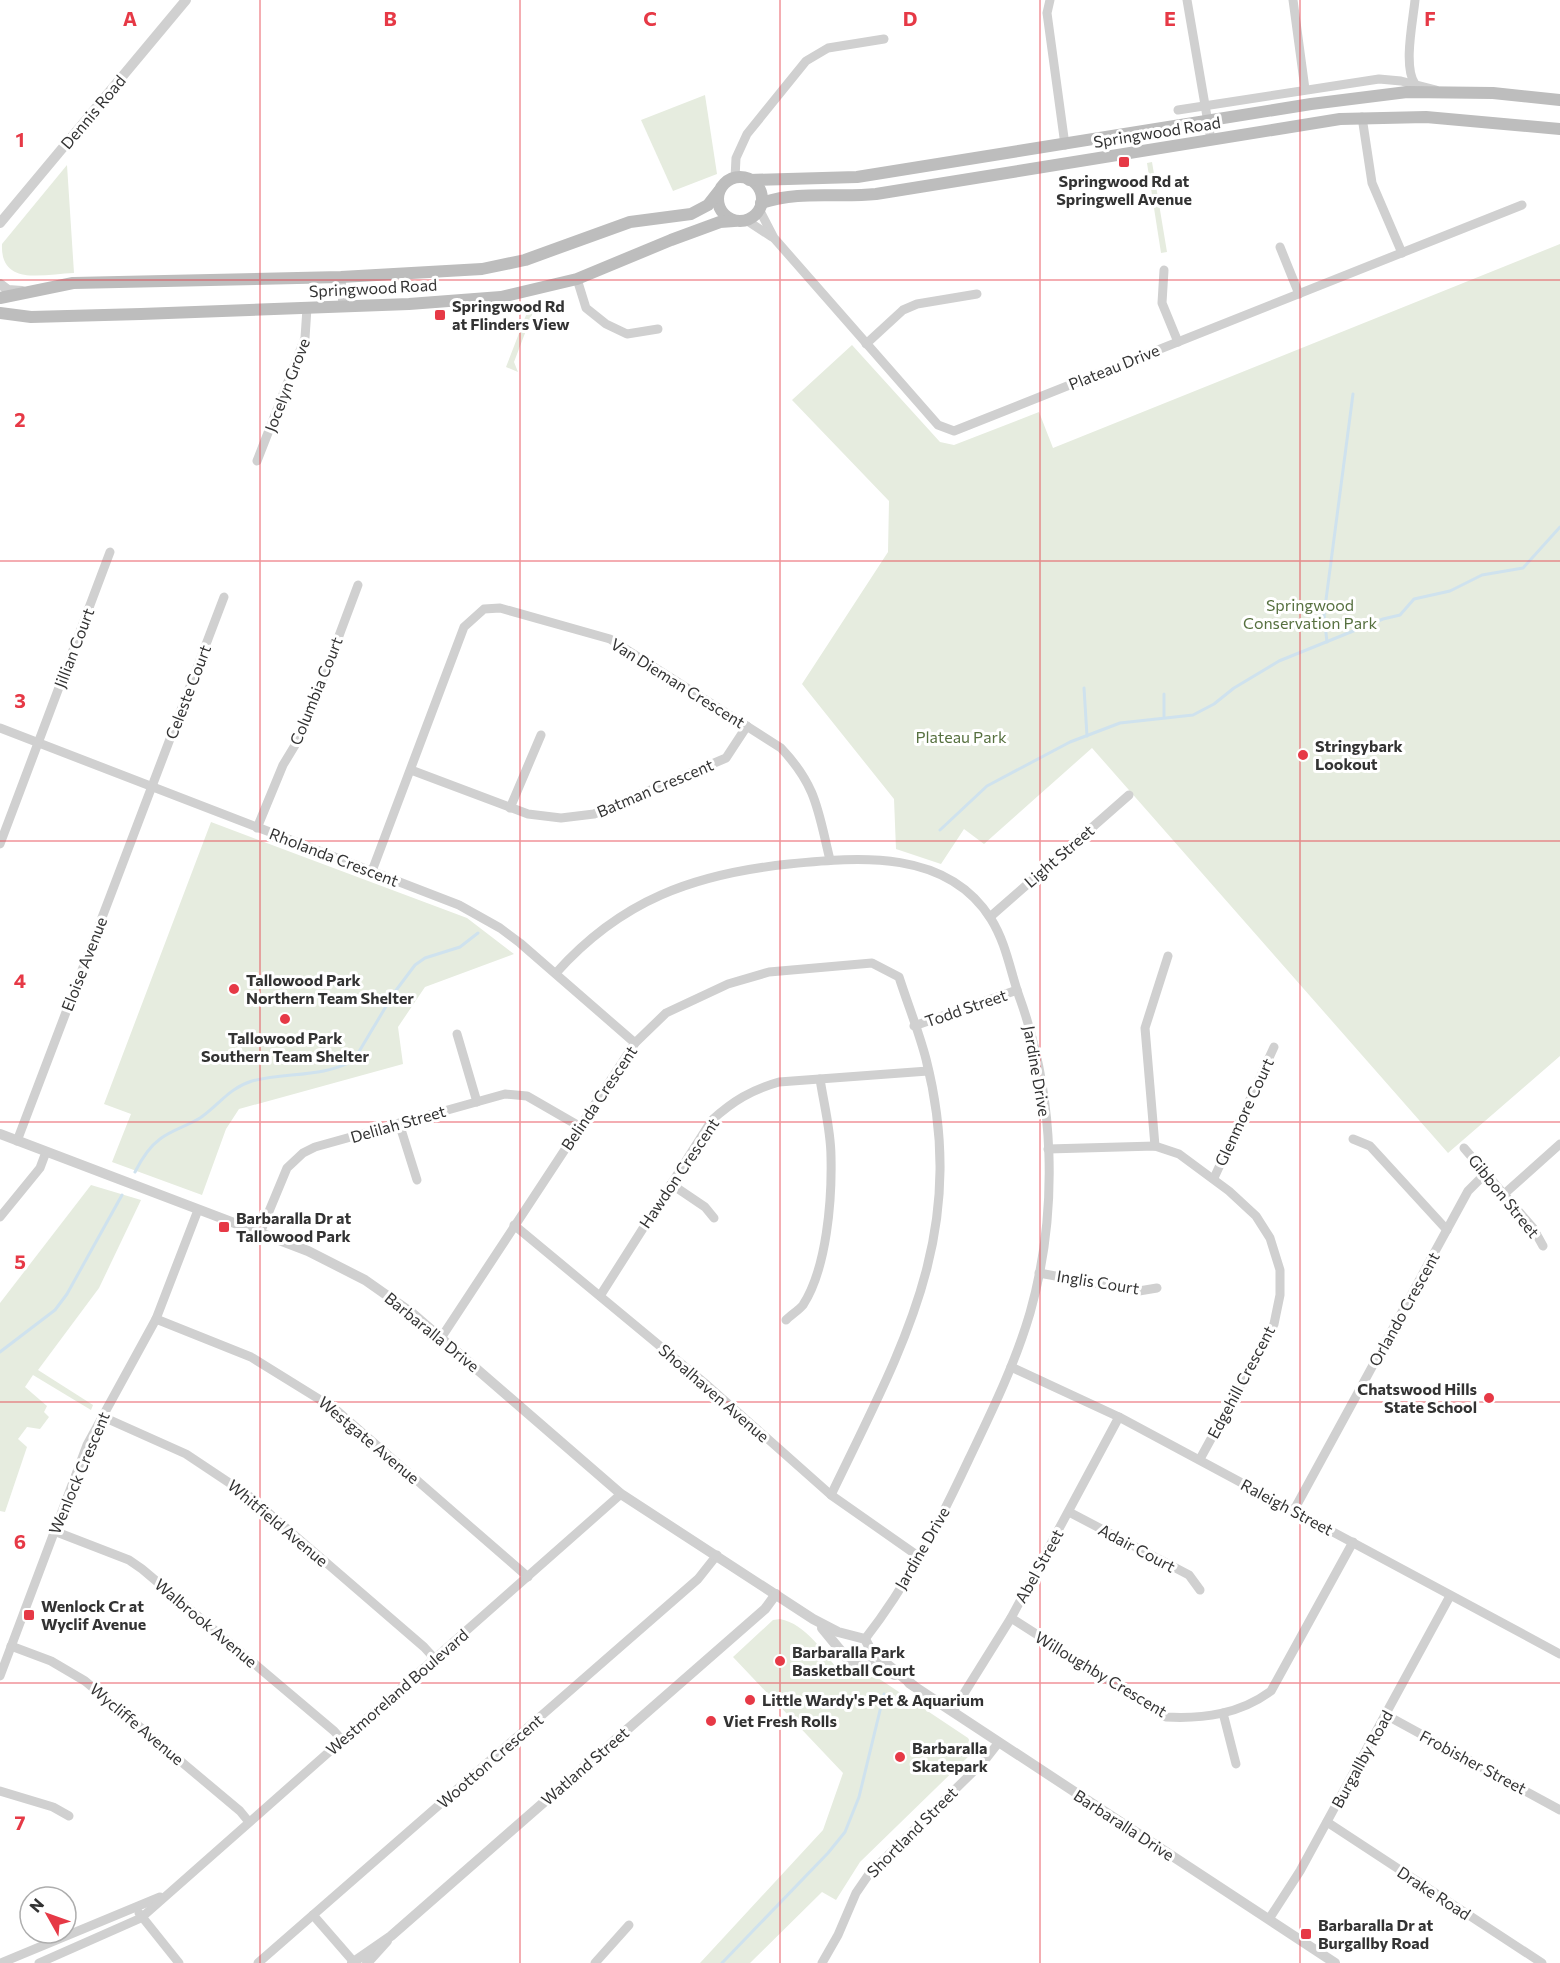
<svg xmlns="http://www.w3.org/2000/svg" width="1560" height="1963" font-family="Commissioner,sans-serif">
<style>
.green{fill:#e6ecdf}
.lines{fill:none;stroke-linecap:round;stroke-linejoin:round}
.stream{stroke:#cfe2ee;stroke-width:3}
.minor{stroke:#d0d0d0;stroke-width:9}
.tertiary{stroke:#d0d0d0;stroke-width:10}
.secondary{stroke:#bdbdbd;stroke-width:12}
.grid{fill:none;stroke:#e63946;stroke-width:1.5;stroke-opacity:0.55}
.poi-dot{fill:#e63946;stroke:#fff;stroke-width:2}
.labels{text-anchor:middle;stroke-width:6;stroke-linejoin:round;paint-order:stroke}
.street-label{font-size:16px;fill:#333;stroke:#fff}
.poi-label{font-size:16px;font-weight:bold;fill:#333;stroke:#fff;text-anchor:start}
.park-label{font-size:16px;fill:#56703f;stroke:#fff}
.grid-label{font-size:20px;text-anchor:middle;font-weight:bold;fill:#e63946;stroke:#fff;stroke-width:6;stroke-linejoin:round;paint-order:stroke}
</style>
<rect width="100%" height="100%" fill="#fff"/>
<g class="green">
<polygon points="705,95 717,174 673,191 641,120"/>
<polygon points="1152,162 1167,252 1161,253 1147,163"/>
<path d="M 67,165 L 74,273 C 44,274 0,287 2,244 Z"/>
<polygon points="1560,244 1560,1056 1448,1153 1092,748 984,844 964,829 941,864 896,849 894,799 802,684 888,552 889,501 792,400 852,345 940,442 954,445 1039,412 1053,448"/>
<polygon points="535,307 514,362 518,372 506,367 528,310"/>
<polygon points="211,822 467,918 514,954 425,987 398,1027 403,1064 239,1109 226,1129 202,1195 112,1162 131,1114 104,1104"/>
<polygon points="91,1185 141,1200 99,1288 38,1370 93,1405 91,1410 33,1375 25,1387 47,1406 44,1412 49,1417 40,1429 27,1427 18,1439 27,1447 5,1512 0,1511 0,1303"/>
<path d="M 780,1619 C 806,1624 824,1653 840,1672 L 878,1678 L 968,1738 L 972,1745 L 972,1753 L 860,1862 L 836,1900 L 822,1892 L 750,1963 L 700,1963 L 823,1830 L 843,1773 L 733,1657 L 773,1620 Z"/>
</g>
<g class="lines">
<g class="stream">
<polyline points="1327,642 1324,615 1353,394"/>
<polyline points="1084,688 1087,736"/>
<polyline points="1164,694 1164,716"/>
<polyline points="940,830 987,786 1070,742 1120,723 1193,715 1214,704 1234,688 1279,661 1383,619 1400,615 1414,599 1450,591 1482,575 1523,568 1560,527"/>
<path d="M 135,1172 C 141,1160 149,1147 160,1139 C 172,1130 187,1126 200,1118 C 219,1105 229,1088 252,1081 C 285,1072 323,1078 354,1060 L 394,993 L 415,965 L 425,958 L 460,947 L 478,933"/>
<polyline points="0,1352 55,1310 67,1294 122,1195"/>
<polyline points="722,1963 828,1853 845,1832 859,1797 884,1694"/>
</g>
<g class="minor">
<polyline points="1050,0 1047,13 1065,145"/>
<polyline points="1187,0 1211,140"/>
<polyline points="1293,0 1305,89"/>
<path d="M 1415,84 C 1403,67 1413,21 1415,0"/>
<polyline points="1178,110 1379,79 1401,81 1436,90"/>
<polyline points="1362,117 1372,183 1402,253"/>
<polyline points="735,178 736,158 747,134 806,61 828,48 884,39"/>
<polyline points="759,209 774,238 938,425 954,431 1522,205"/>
<polyline points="746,220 772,237"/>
<polyline points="1280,247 1299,294"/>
<polyline points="1164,270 1162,303 1178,342"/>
<polyline points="341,277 343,307"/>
<polyline points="577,279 586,308 606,324 627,334 658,329"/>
<polyline points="866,344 903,310 917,304 977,294"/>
<polyline points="257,461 305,338 307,308"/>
<polyline points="0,728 459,905 500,928 520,943 635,1043"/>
<polyline points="411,770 528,814 561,818 594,814 726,758 747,726"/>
<polyline points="510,808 541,735"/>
<polyline points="257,828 283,765 303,732 358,585"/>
<polyline points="0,844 110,552"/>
<path d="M 372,871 L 464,627 L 484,609 L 500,608 L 610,639 L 781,748 C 817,786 818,811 830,860"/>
<polyline points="990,917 1129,795"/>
<path d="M 556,973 C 621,900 694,874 789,864 C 860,857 947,849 991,919 C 1006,943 1010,970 1019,996 C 1055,1095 1059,1211 1030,1313 C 1015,1364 992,1411 969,1459 C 940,1521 908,1584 865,1639"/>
<polyline points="914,1026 1017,990"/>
<polyline points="457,1034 477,1102"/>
<polyline points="399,1123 417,1180"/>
<polyline points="1353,1139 1370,1146 1447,1230"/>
<polyline points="17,1141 224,597"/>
<polyline points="1155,1146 1145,1028 1168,956"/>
<polyline points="1464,1148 1533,1228 1543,1246"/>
<polyline points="1048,1149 1155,1146 1179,1154 1229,1191 1256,1216 1270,1238 1280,1270 1280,1295 1274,1324 1200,1459"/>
<polyline points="1214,1178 1274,1047"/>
<polyline points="671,1184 705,1207 714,1218"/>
<polyline points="1503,1195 1560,1144"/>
<polyline points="0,1217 40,1168 46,1152"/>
<polyline points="514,1225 707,1385 831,1495 918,1556"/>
<polyline points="260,1233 287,1168 303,1153 315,1147 505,1094 527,1096 579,1126"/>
<polyline points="1039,1273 1139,1291 1157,1288"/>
<path d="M 600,1296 L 712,1120 C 733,1101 751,1090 779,1082 L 928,1071"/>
<polyline points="156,1319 251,1357 335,1409 528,1577"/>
<path d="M 786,1320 C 791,1315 799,1310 803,1305 C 827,1268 832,1199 831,1157 C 831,1131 824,1105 820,1079"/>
<path d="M 441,1338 L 635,1043 L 666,1013 L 728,984 L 769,972 L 872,963 L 899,977 C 908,1005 919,1032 926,1059 C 970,1233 903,1345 831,1495"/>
<polyline points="1011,1367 1119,1417 1560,1654"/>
<polyline points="101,1416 186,1454 249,1496 424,1647 435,1659"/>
<polyline points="1294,1510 1468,1191 1485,1174"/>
<polyline points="1069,1512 1189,1575 1200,1590"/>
<polyline points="54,1531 129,1560 142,1569 334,1731 342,1740"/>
<path d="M 1011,1618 L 1166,1717 C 1204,1719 1240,1714 1271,1691 L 1353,1542"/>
<polyline points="11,1646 51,1661 85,1681 240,1811 249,1822"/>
<polyline points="0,1676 87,1445 156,1319 198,1210"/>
<polyline points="953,1711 1011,1618 1119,1417"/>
<polyline points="1223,1713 1236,1764"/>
<polyline points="1386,1715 1560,1810"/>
<polyline points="0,1791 53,1807 69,1816"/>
<polyline points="1327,1822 1542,1963"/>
<polyline points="139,1913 179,1963"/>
<polyline points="313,1915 353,1961"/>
<polyline points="1269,1919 1300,1871 1450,1596"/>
<polyline points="1,1963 160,1897"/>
<polyline points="39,1963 141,1918 621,1494"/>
<polyline points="258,1963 698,1579 717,1555"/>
<polyline points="595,1963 629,1925"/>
<polyline points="822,1963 838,1935 856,1893 869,1874 985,1760 999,1742"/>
</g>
<g class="tertiary">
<polyline points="0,223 186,0"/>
<polyline points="0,284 8,290 22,291"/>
<polyline points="0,1134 308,1251 365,1280 412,1313 621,1494 813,1619 838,1632 865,1639 872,1652 914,1686"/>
<polyline points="822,1628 850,1662 864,1663 895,1675"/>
<polyline points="909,1683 1335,1963"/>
<polyline points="352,1963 391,1936 765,1609 776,1594"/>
<polyline points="367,1963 387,1941"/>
</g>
<g class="secondary">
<circle cx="740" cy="199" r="22"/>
<polyline points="749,180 857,177 1311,104 1407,92 1493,93 1560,100"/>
<path d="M 761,203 C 800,190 836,198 876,194 L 1340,119 L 1426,117 L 1560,129"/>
<polyline points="0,298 73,283 341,277 482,269 525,260 630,222 691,214 708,205 719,191"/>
<polyline points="0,313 31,317 141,314 409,304 501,297 577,279 671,240 720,222 734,221"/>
</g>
</g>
<path class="grid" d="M 260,0 L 260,1963M 520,0 L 520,1963M 780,0 L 780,1963M 1040,0 L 1040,1963M 1300,0 L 1300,1963M 0,280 L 1560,280M 0,561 L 1560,561M 0,841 L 1560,841M 0,1122 L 1560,1122M 0,1402 L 1560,1402M 0,1683 L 1560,1683"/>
<g class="poi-dot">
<rect x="1118" y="156" width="12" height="12" rx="3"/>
<rect x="434" y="309" width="12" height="12" rx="3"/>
<circle cx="1303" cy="755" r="6"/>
<circle cx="234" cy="989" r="6"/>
<circle cx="285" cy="1019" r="6"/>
<rect x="218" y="1221" width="12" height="12" rx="3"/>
<circle cx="1489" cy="1398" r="6"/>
<rect x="23" y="1609" width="12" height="12" rx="3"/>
<circle cx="780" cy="1661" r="6"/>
<circle cx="750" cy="1700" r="6"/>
<circle cx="711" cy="1721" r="6"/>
<circle cx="900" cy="1757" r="6"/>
<rect x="1300" y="1928" width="12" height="12" rx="3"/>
</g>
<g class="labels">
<g class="street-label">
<text transform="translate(93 112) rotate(-50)" y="6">Dennis Road</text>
<text transform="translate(1157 132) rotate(-9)" y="6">Springwood Road</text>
<text transform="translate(373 288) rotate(-3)" y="6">Springwood Road</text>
<text transform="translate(1114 367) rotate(-22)" y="6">Plateau Drive</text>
<text transform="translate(287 385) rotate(-69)" y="6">Jocelyn Grove</text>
<text transform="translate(74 648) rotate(-69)" y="6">Jillian Court</text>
<text transform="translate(678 683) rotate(32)" y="6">Van Dieman Crescent</text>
<text transform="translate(316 691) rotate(-68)" y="6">Columbia Court</text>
<text transform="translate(188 692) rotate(-69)" y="6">Celeste Court</text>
<text transform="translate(655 788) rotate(-23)" y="6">Batman Crescent</text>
<text transform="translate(1059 856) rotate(-41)" y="6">Light Street</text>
<text transform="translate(334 857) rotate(21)" y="6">Rholanda Crescent</text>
<text transform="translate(84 964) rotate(-69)" y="6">Eloise Avenue</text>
<text transform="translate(966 1008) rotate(-19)" y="6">Todd Street</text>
<text transform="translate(1037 1071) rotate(80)" y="6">Jardine Drive</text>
<text transform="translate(599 1098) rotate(-56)" y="6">Belinda Crescent</text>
<text transform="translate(1244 1112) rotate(-65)" y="6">Glenmore Court</text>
<text transform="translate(398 1124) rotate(-16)" y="6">Delilah Street</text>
<text transform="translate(679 1173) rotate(-56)" y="6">Hawdon Crescent</text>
<text transform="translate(1504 1196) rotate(51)" y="6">Gibbon Street</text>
<text transform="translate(1098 1282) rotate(9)" y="6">Inglis Court</text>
<text transform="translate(1404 1309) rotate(-61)" y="6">Orlando Crescent</text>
<text transform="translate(432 1332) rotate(39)" y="6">Barbaralla Drive</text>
<text transform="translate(1241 1382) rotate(-62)" y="6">Edgehill Crescent</text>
<text transform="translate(714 1393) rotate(41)" y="6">Shoalhaven Avenue</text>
<text transform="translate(369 1440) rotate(40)" y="6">Westgate Avenue</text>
<text transform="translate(79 1473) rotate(-67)" y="6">Wenlock Crescent</text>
<text transform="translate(1287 1507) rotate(28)" y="6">Raleigh Street</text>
<text transform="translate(278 1523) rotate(40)" y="6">Whitfield Avenue</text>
<text transform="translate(922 1548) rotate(-60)" y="6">Jardine Drive</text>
<text transform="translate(1137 1548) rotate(28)" y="6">Adair Court</text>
<text transform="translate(1039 1566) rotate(-61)" y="6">Abel Street</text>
<text transform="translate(206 1623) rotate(40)" y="6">Walbrook Avenue</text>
<text transform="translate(1101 1674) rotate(31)" y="6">Willoughby Crescent</text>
<text transform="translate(397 1692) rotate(-41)" y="6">Westmoreland Boulevard</text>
<text transform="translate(137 1724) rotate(40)" y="6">Wycliffe Avenue</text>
<text transform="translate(1362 1759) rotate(-61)" y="6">Burgallby Road</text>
<text transform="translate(490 1761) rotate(-41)" y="6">Wootton Crescent</text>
<text transform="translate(1473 1762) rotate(28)" y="6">Frobisher Street</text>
<text transform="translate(585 1766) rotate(-41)" y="6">Watland Street</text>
<text transform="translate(1124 1825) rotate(33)" y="6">Barbaralla Drive</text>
<text transform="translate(912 1832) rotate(-45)" y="6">Shortland Street</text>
<text transform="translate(1434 1893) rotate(33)" y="6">Drake Road</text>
</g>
<g class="poi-label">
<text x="1124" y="187" text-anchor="middle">Springwood Rd at<tspan x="1124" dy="18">Springwell Avenue</tspan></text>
<text x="452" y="312">Springwood Rd<tspan x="452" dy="18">at Flinders View</tspan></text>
<text x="1315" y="752">Stringybark<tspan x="1315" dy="18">Lookout</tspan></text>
<text x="246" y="986">Tallowood Park<tspan x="246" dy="18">Northern Team Shelter</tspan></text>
<text x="285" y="1044" text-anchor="middle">Tallowood Park<tspan x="285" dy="18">Southern Team Shelter</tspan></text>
<text x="236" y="1224">Barbaralla Dr at<tspan x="236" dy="18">Tallowood Park</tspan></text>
<text x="1477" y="1395" text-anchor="end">Chatswood Hills<tspan x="1477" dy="18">State School</tspan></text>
<text x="41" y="1612">Wenlock Cr at<tspan x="41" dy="18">Wyclif Avenue</tspan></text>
<text x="792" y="1658">Barbaralla Park<tspan x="792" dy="18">Basketball Court</tspan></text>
<text x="762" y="1706">Little Wardy's Pet &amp; Aquarium</text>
<text x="723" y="1727">Viet Fresh Rolls</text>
<text x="912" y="1754">Barbaralla<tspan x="912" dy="18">Skatepark</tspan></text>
<text x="1318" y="1931">Barbaralla Dr at<tspan x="1318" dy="18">Burgallby Road</tspan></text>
</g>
<g class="park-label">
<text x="1310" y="611">Springwood<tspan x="1310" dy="18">Conservation Park</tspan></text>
<text x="961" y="743">Plateau Park</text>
</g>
</g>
<g class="grid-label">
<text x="130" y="26">A</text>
<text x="390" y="26">B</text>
<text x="650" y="26">C</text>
<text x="910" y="26">D</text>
<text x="1170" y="26">E</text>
<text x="1430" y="26">F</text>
<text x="20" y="147">1</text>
<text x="20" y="427">2</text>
<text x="20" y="708">3</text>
<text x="20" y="988">4</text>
<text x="20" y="1269">5</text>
<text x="20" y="1549">6</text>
<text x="20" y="1830">7</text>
</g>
<g transform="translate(48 1915) rotate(310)"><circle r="28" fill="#ffffff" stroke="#adadad" stroke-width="1.5"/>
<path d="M0-4.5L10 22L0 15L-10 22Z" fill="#e63946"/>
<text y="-9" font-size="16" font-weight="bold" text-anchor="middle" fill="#333333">N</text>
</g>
</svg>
